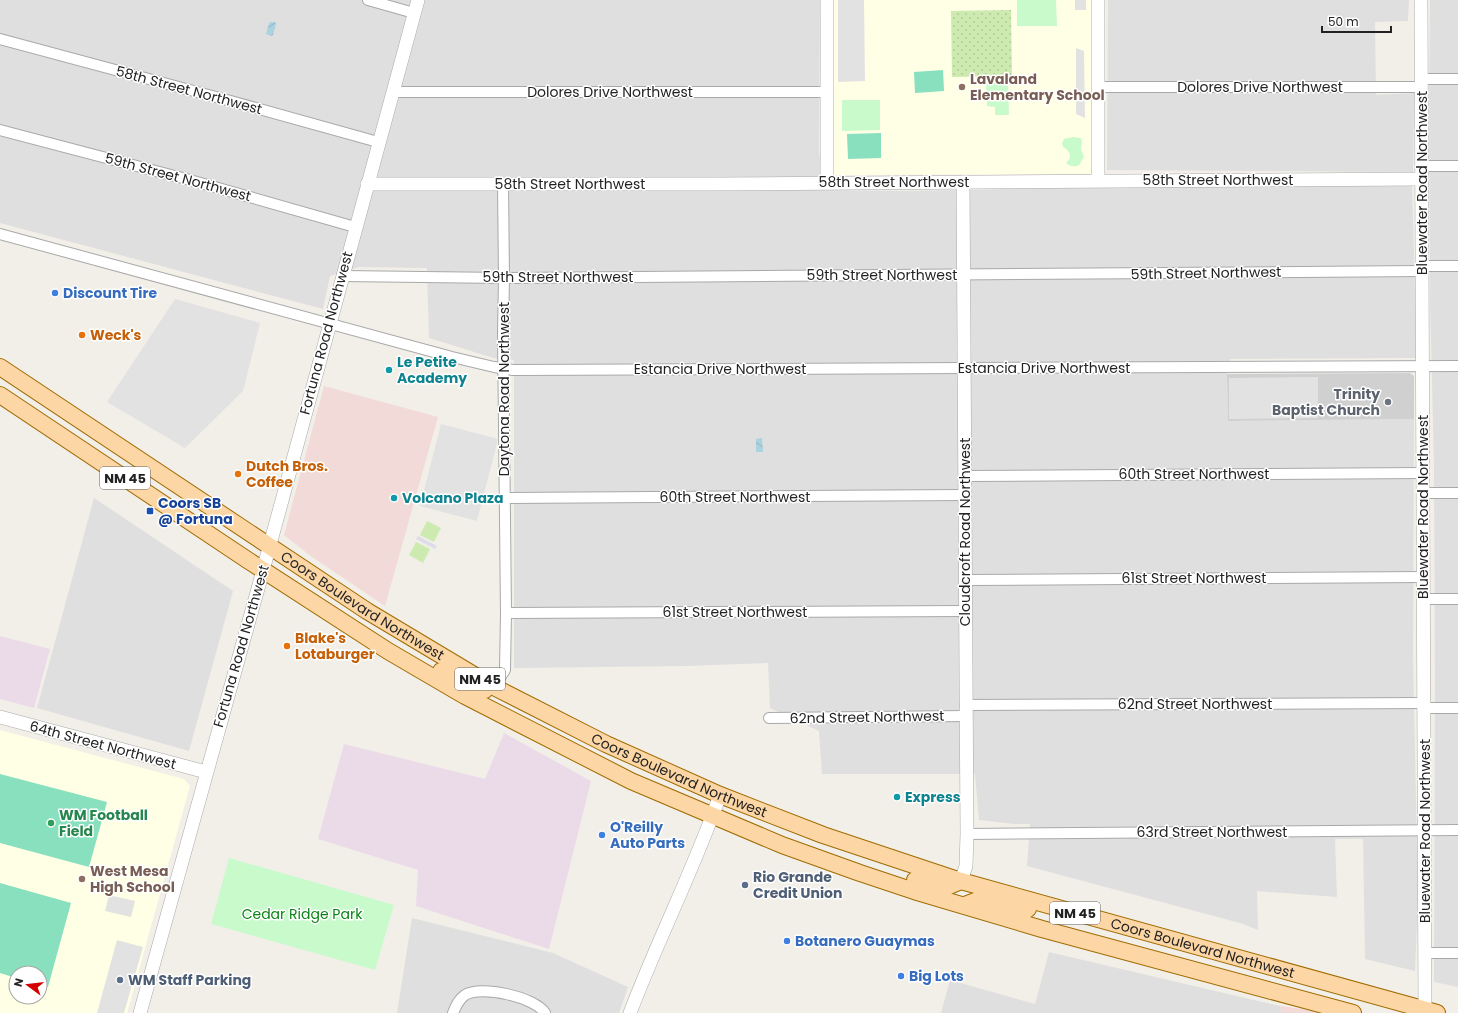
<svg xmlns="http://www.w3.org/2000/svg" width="1458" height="1013" font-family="Poppins,sans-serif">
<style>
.residential{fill:#e0dfdf}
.commercial{fill:#f2dad9}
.industrial{fill:#ebdbe8}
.education{fill:#ffffe5;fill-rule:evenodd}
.religious{fill:#d0d0d0}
.grass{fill:url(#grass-dots)}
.park{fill:#c8facc}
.garden{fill:#cdebb0}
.pitch{fill:#88e0be}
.parking{fill:#e2e2e2}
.plaza{fill:#dddde8}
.water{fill:url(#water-waves)}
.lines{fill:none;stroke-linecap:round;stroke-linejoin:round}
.minor-casing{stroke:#a9a9a9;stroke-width:12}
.tertiary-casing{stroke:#a9a9a9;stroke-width:14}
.primary-casing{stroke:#a06b00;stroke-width:18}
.minor{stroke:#fff;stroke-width:10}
.tertiary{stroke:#fff;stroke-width:13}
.primary{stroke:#fcd6a4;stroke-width:16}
.education-dot{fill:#8d6e63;stroke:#fff;stroke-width:1.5}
.shop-dot{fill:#3f7fe0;stroke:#fff;stroke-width:1.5}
.food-dot{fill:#e8710a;stroke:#fff;stroke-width:1.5}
.culture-dot{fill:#0f9aa8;stroke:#fff;stroke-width:1.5}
.worship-dot{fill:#6b7280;stroke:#fff;stroke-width:1.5}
.transit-dot{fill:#1a4fb4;stroke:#fff;stroke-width:1.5}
.leisure-dot{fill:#2e9e5b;stroke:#fff;stroke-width:1.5}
.service-dot{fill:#5c6f8a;stroke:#fff;stroke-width:1.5}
.labels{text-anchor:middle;stroke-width:3;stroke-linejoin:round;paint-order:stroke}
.shield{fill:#fff;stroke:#646464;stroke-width:1}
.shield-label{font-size:13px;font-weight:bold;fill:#222}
.education-label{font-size:14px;font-weight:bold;fill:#785e54;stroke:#fff;text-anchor:start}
.street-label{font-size:14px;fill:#222;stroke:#fff}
.shop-label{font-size:14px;font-weight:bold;fill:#366cbe;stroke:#fff;text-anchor:start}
.food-label{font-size:14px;font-weight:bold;fill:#c56008;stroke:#fff;text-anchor:start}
.culture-label{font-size:14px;font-weight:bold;fill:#0d838f;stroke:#fff;text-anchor:start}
.worship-label{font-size:14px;font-weight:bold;fill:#5b616d;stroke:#fff;text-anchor:end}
.transit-label{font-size:14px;font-weight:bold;fill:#164399;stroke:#fff;text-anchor:start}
.leisure-label{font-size:14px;font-weight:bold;fill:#27864d;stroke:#fff;text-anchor:start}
.service-label{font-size:14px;font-weight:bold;fill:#4e5e75;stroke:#fff;text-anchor:start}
.park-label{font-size:14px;fill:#0c8416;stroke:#fff}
</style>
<defs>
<pattern id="grass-dots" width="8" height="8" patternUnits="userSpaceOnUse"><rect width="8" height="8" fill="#cdebb0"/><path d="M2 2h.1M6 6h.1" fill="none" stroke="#b0c997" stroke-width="1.8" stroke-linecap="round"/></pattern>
<pattern id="water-waves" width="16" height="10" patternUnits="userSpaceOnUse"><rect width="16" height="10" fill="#aad3df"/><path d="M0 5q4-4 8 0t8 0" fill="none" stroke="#92b5bf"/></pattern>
</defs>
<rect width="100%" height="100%" fill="#f2efe9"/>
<g class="residential">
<polygon points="0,0 820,0 819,152 826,190 906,191 1159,186 1412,185 1417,358 1230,359 1227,374 1228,421 1414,419 1413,655 1418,900 1415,971 1365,959 1363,839 1335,839 1337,897 1257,891 1258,930 1240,923 1027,866 1030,824 1014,824 979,820 975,774 822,774 819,731 770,708 768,663 686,666 514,668 514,360 497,359 429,338 427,268 359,267 330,276 323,309 0,223"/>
<polygon points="1108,0 1409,0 1408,21 1375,22 1376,95 1414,93 1413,172 1107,170"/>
<polygon points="1430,0 1458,0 1458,987 1434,982 1435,681 1434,465 1430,300 1429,114"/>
<polygon points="94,498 233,591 189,751 37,708"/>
<polygon points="412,918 553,953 628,987 619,1013 397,1013"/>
<polygon points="1049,952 1280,1006 1282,1013 941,1013 950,980 1035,1004"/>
</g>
<g class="commercial">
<polygon points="324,386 438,417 385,606 312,557 284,535"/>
<polygon points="1280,1006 1310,1010 1319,1013 1282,1013"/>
</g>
<g class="industrial">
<polygon points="0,636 50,649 34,708 0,699"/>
<polygon points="504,733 591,781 549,949 416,906 418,870 318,839 344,744 485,779"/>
</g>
<g class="education">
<polygon points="832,0 1091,0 1092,174 832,175"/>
<path d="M 0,730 L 184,779 L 190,786 L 127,1013 L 0,1013 ZM 16,973 L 40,973 L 40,997 L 16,997 Z"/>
</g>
<polygon class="religious" points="1410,373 1414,376 1414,419 1228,421 1227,374"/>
<polygon class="grass" points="1011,10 1012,76 952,77 951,11"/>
<g class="park">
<polygon points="1017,0 1056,0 1057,26 1017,26"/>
<polygon points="986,81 1008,81 1009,115 995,115 995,107 987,106"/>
<polygon points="842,100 880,100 880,130 842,131"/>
<path d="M 1073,137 L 1080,138 L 1082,140 L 1081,149 L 1084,157 L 1079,165 C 1075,167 1070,167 1066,163 C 1073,157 1070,151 1063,147 L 1062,143 L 1064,139 Z"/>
<polygon points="229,858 394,905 375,970 211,924"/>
</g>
<g class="garden">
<polygon points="427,521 441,528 434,542 420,535"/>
<polygon points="416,542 430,549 423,563 409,555"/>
</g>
<g class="pitch">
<polygon points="943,70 944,91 915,93 914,72"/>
<polygon points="881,133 881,158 848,159 847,134"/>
<polygon points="0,774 107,802 89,867 0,843"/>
<polygon points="0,883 71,903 48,987 40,985 40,973 16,973 16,978 0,973"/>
</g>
<g class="parking">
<polygon points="838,0 864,0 865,81 838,82"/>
<rect x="1075" y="0" width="11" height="10"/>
<polygon points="1076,48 1084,51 1085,118 1076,114"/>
<polygon points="175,299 260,323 243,391 185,448 107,402"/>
<polygon points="1318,377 1318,418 1229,419 1229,378"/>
<polygon points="441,424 498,439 477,521 420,506"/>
<polygon points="109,895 135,901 131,917 105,911"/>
<polygon points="117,940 143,947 124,1013 97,1013"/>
</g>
<polygon class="plaza" points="418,536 437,546 435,549 416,539"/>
<g class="water">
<polygon points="271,22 275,22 276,24 273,35 271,36 266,34 269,23"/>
<polygon points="762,438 763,452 756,452 756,439"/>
</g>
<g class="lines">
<defs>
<g id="minor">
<polyline points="368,0 414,13"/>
<polyline points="0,39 227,100 378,142"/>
<polyline points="1422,79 1458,79"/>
<polyline points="1098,87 1422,87"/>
<polyline points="393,92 826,92"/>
<polyline points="0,130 190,180 355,227"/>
<polyline points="1422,166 1458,166"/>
<polyline points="0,234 452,357 494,367 513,370 1458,366"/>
<polyline points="1422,266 1458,266"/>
<polyline points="342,276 504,278 1422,271"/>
<polyline points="965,476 1423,473"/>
<polyline points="1423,493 1458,493"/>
<polyline points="505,498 965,495"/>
<polyline points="965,580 1424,577"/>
<polyline points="1424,599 1458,599"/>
<polyline points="506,613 964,611"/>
<polyline points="494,687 505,670 506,613 503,334 504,278 503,184"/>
<polyline points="965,705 1424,703"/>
<polyline points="1424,708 1458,708"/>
<polyline points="769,718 965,716"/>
<polyline points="967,834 1458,830"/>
<polyline points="1425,953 1458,953"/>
<path d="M 453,1013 C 456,1006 458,1000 465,995 C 481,985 535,997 545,1013"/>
</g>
<g id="tertiary">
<polyline points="827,0 827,182"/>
<polyline points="1098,0 1098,180"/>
<polyline points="1421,0 1425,1013"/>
<polyline points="367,184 715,184 1422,179"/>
<polyline points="0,717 206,772"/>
<polyline points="961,881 966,866 967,834 963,182"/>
<polyline points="140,1013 259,585 418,0"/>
<path d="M 630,1013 C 658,939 694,869 720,795"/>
</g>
<g id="primary">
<path id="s1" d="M 0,367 L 367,611 L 494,687 L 606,744 L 720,795 L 823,835 L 961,881 L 1437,1013"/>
<polyline points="0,395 249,561 388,651 465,696 631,781 782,845 860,873 914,891 1042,929 1353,1013"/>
<polyline points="441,671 479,689 485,690"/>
<polyline points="915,880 936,886 947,887 961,881"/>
<polyline points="965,905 978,900 988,901 1026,910 1028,909"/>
</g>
</defs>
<use href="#minor" class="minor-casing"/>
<use href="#tertiary" class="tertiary-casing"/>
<use href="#primary" class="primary-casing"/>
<use href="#minor" class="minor"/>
<use href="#tertiary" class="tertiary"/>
<use href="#primary" class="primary"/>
</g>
<g class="education-dot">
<circle cx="962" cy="87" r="4"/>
<circle cx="82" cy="879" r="4"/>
</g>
<g class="shop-dot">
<circle cx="55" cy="293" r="4"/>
<circle cx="602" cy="835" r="4"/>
<circle cx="787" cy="941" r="4"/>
<circle cx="901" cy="976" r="4"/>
</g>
<g class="food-dot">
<circle cx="82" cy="335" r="4"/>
<circle cx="238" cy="474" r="4"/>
<circle cx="287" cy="646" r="4"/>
</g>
<g class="culture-dot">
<circle cx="389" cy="370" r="4"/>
<circle cx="394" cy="498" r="4"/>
<circle cx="897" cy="797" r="4"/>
</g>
<circle class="worship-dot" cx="1388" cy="402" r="4"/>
<rect class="transit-dot" x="146" y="507" width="8" height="8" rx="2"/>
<circle class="leisure-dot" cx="51" cy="823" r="4"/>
<g class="service-dot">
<circle cx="745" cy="885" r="4"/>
<circle cx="120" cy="980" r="4"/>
</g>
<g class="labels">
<g class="shield">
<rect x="100" y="467" width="50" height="22" rx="3"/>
<rect x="455" y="668" width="50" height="22" rx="3"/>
<rect x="1050" y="902" width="50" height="22" rx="3"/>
</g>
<g class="shield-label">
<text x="125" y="483">NM 45</text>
<text x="480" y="684">NM 45</text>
<text x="1075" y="918">NM 45</text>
</g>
<g class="education-label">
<text x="970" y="84">Lavaland<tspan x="970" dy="16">Elementary School</tspan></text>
<text x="90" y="876">West Mesa<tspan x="90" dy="16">High School</tspan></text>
</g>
<g class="street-label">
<text x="1260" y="92">Dolores Drive Northwest</text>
<text transform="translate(189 90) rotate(15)" y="5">58th Street Northwest</text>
<text x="610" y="97">Dolores Drive Northwest</text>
<text transform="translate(178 177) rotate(15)" y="5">59th Street Northwest</text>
<text x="1218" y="185">58th Street Northwest</text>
<text x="894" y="187">58th Street Northwest</text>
<text transform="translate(1422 183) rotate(-90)" y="5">Bluewater Road Northwest</text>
<text x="570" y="189">58th Street Northwest</text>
<text transform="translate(1206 273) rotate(-1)" y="5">59th Street Northwest</text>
<text x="882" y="280">59th Street Northwest</text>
<text x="558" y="282">59th Street Northwest</text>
<text transform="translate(326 333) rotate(-75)" y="5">Fortuna Road Northwest</text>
<text x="1044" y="373">Estancia Drive Northwest</text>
<text x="720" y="374">Estancia Drive Northwest</text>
<text transform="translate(504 389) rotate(-90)" y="5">Daytona Road Northwest</text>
<text x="1194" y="479">60th Street Northwest</text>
<text x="735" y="502">60th Street Northwest</text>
<text transform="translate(1423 507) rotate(-90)" y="5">Bluewater Road Northwest</text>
<text transform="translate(965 532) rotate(-90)" y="5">Cloudcroft Road Northwest</text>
<text x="1194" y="583">61st Street Northwest</text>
<text dy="5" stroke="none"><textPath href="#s1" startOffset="434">Coors Boulevard Northwest</textPath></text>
<text x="735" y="617">61st Street Northwest</text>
<text transform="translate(241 646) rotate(-74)" y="5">Fortuna Road Northwest</text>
<text x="1195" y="709">62nd Street Northwest</text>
<text transform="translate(867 717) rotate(-1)" y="5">62nd Street Northwest</text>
<text transform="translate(103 745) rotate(15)" y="5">64th Street Northwest</text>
<text dy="5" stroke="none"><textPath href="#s1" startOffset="794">Coors Boulevard Northwest</textPath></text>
<text transform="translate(1425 831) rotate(-90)" y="5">Bluewater Road Northwest</text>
<text x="1212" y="837">63rd Street Northwest</text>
<text dy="5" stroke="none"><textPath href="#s1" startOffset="1346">Coors Boulevard Northwest</textPath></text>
</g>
<g class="shop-label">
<text x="63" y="298">Discount Tire</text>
<text x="610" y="832">O'Reilly<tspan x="610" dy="16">Auto Parts</tspan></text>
<text x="795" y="946">Botanero Guaymas</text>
<text x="909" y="981">Big Lots</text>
</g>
<g class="food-label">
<text x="90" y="340">Weck's</text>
<text x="246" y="471">Dutch Bros.<tspan x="246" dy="16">Coffee</tspan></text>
<text x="295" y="643">Blake's<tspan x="295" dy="16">Lotaburger</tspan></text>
</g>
<g class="culture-label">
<text x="397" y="367">Le Petite<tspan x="397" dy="16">Academy</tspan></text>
<text x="402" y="503">Volcano Plaza</text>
<text x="905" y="802">Express</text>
</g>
<g class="worship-label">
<text x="1380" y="399">Trinity<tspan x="1380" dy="16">Baptist Church</tspan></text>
</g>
<g class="transit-label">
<text x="158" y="508">Coors SB<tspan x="158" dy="16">@ Fortuna</tspan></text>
</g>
<g class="leisure-label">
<text x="59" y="820">WM Football<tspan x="59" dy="16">Field</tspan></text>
</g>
<g class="service-label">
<text x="753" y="882">Rio Grande<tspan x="753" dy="16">Credit Union</tspan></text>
<text x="128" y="985">WM Staff Parking</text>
</g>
<g class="park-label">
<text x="302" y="919">Cedar Ridge Park</text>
</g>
</g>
<g transform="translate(28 985) rotate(285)"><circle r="19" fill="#ffffff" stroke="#a7a7a7"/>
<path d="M0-3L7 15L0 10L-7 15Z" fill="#d40000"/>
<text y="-6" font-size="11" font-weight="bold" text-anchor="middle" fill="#222222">N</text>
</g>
<path d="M1322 26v6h69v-6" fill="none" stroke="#222222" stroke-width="2"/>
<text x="1328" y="26" font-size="12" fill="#222222" stroke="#ffffff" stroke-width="3" paint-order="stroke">50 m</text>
</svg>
